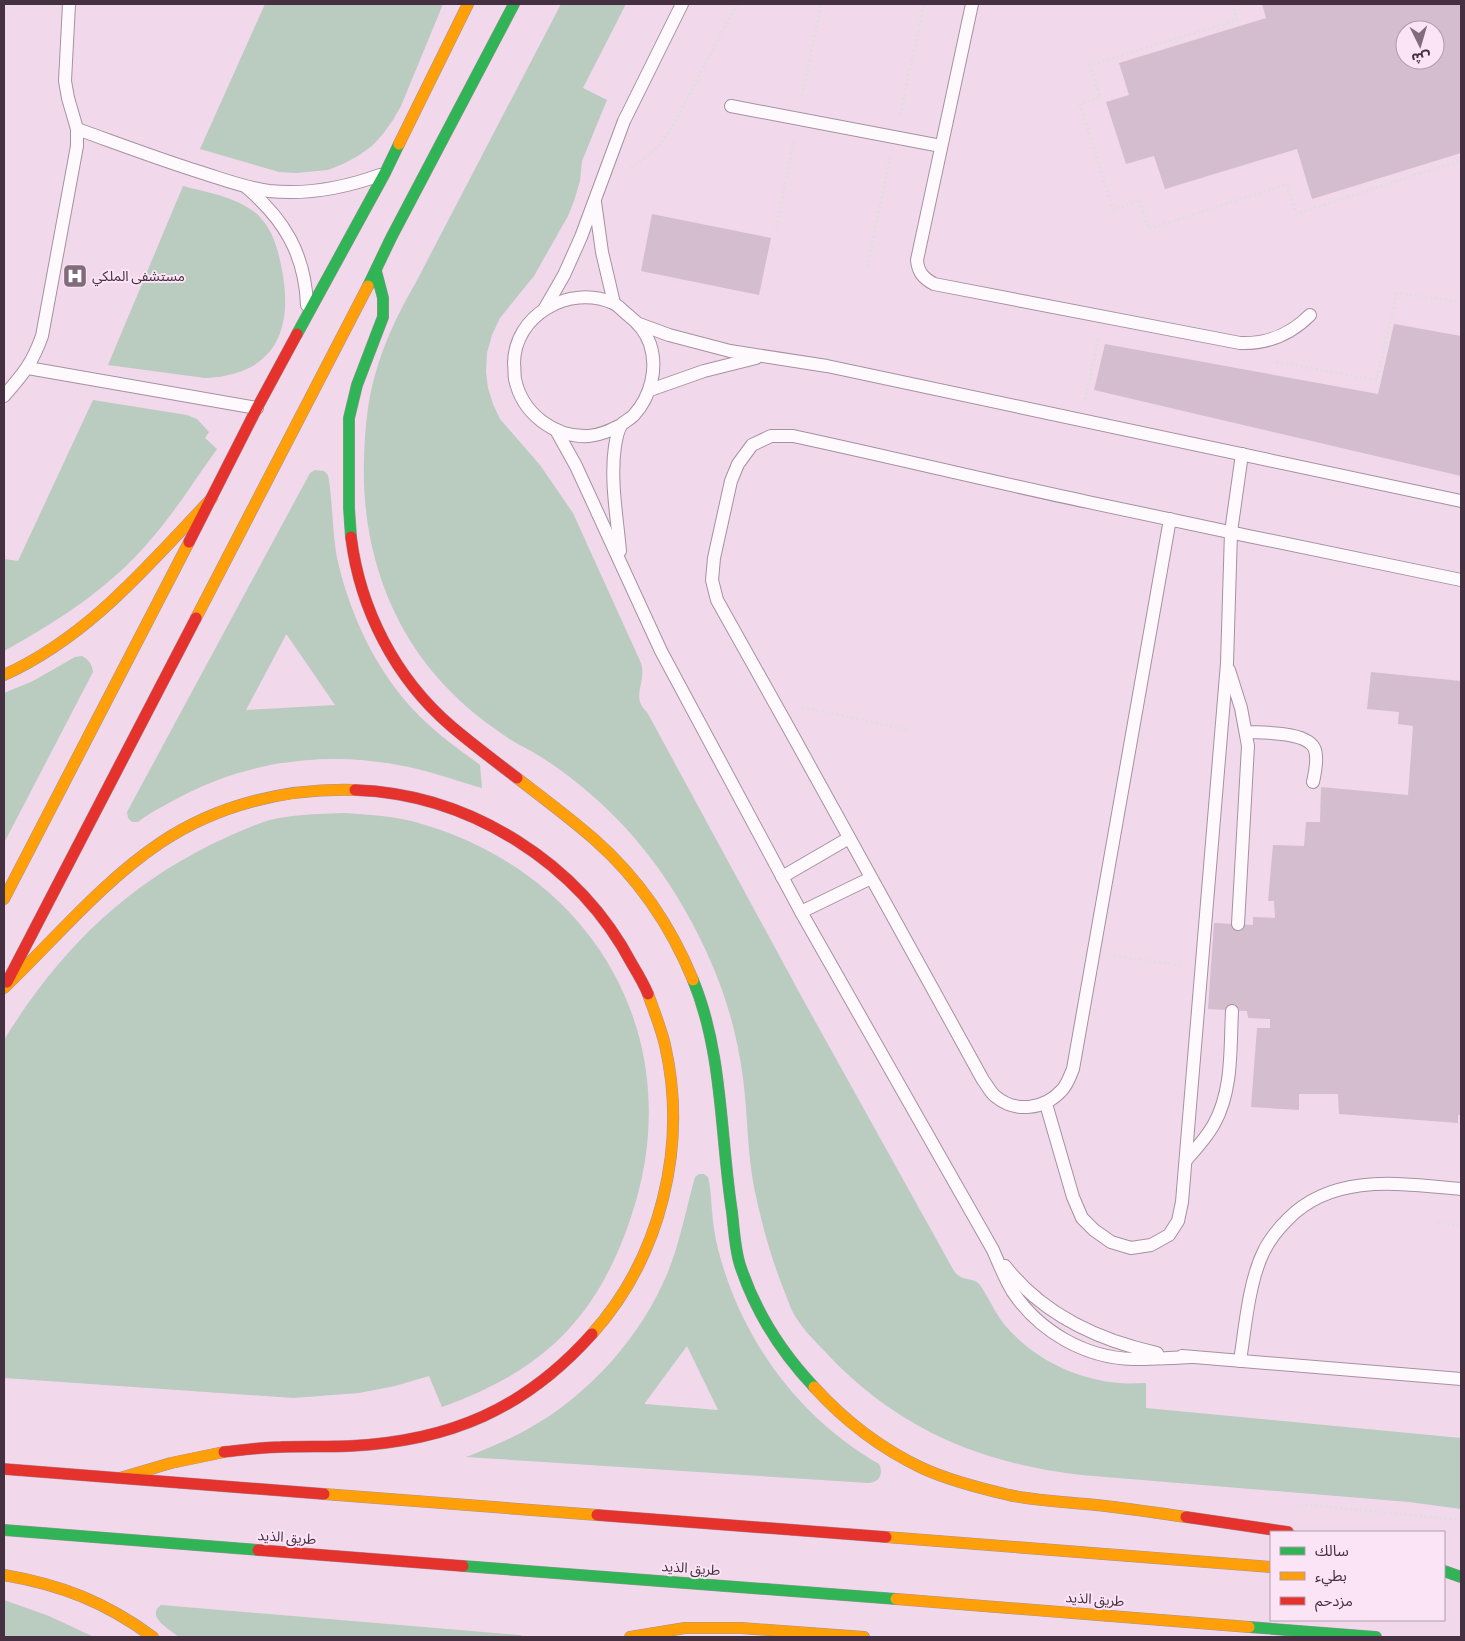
<svg xmlns="http://www.w3.org/2000/svg" width="1465" height="1641" font-family="Commissioner,'Noto Sans Arabic',sans-serif">
<style>
.green{fill:#bacbc0;fill-rule:evenodd}
.building{fill:#d3bdce;fill-rule:evenodd}
.lines{fill:none;stroke-linecap:round;stroke-linejoin:round}
.lane-casing{stroke:#a591a0;stroke-width:14}
.fast-casing{stroke:#a591a0;stroke-width:12}
.slow-casing{stroke:#a591a0;stroke-width:12}
.jam-casing{stroke:#a591a0;stroke-width:12}
.path{stroke:#e3dce1;stroke-width:3;stroke-dasharray:2.5 2.5;stroke-linecap:butt}
.lane{stroke:#fdf9fc;stroke-width:12}
.fast{stroke:#30b455;stroke-width:11}
.slow{stroke:#ff9f0a;stroke-width:11}
.jam{stroke:#e5322d;stroke-width:11}
.labels{text-anchor:middle;stroke-width:4;stroke-linejoin:round;paint-order:stroke}
.poi-label{font-size:14px;fill:#453041;stroke:#fae4f5;text-anchor:start}
.street-label{font-size:14px;fill:#453041;stroke:#fae4f5}
</style>
<rect width="100%" height="100%" fill="#f1d9eb"/>
<g class="green">
<polygon points="265,4 443,4 401,106 393,120 383,134 372,146 358,156 343,164 328,170 296,173 279,172 200,149"/>
<path d="M 561,4 L 626,4 L 583,88 L 607,100 L 582,161 L 580,181 L 574,201 L 568,216 L 534,276 L 500,318 L 492,335 L 487,353 L 486,372 L 488,388 L 493,404 L 500,419 L 540,465 L 573,513 L 641,663 C 647,683 630,697 647,712 L 805,1003 L 954,1271 C 963,1283 973,1276 980,1285 C 989,1298 994,1311 1004,1324 C 1032,1358 1075,1379 1119,1383 C 1127,1384 1137,1383 1146,1383 L 1146,1408 L 1461,1438 L 1461,1509 L 1409,1502 L 1081,1475 C 981,1463 900,1430 830,1357 C 818,1344 804,1331 795,1316 C 790,1308 787,1297 783,1288 C 771,1257 762,1225 755,1192 C 747,1154 748,1116 743,1078 C 735,1017 716,965 686,912 C 651,849 602,796 541,757 C 530,750 519,745 508,738 C 489,725 470,711 454,695 C 390,633 361,547 364,459 C 365,430 367,403 375,375 C 384,343 398,313 415,284 Z"/>
<path d="M 183,186 C 209,193 238,197 258,215 C 273,230 278,249 282,270 C 294,333 273,375 205,378 L 108,365 Z"/>
<path d="M 93,400 L 187,415 L 197,419 L 209,432 L 205,438 L 217,449 C 194,481 173,515 147,544 C 108,589 55,623 4,651 L 4,559 L 18,561 Z"/>
<path d="M 315,470 L 324,471 L 328,475 C 333,502 332,531 337,558 C 351,620 381,682 429,725 C 445,740 463,752 480,765 L 482,788 C 454,780 427,770 398,765 C 327,751 249,761 184,795 C 169,803 152,811 138,822 L 132,822 L 128,818 L 127,812 L 310,473 ZM 286,635 L 287,635 L 335,705 L 246,710 Z"/>
<path d="M 82,656 C 89,660 92,664 93,672 L 4,843 L 4,693 L 33,681 L 75,657 Z"/>
<path d="M 345,813 C 371,815 397,816 422,824 C 599,876 691,1045 630,1220 C 596,1320 541,1372 442,1407 L 429,1376 L 395,1386 L 359,1393 L 293,1398 L 4,1378 L 4,1040 C 56,955 120,890 210,845 C 229,836 250,826 270,820 C 294,814 320,814 345,813 Z"/>
<path d="M 699,1174 L 704,1174 L 708,1177 C 711,1188 711,1200 712,1211 C 713,1224 715,1237 718,1249 C 741,1339 798,1417 879,1464 C 884,1474 879,1483 868,1483 L 466,1457 C 487,1449 508,1440 528,1429 C 589,1395 641,1337 668,1272 C 680,1242 686,1209 695,1177 ZM 687,1346 L 718,1410 L 645,1404 L 645,1403 Z"/>
<polygon points="4,1600 49,1616 94,1637 4,1637"/>
<path d="M 161,1605 L 520,1635 L 524,1637 L 179,1637 C 170,1630 145,1616 161,1605 Z"/>
</g>
<g class="building">
<path d="M 1262,4 L 1461,4 L 1461,153 L 1312,199 L 1297,149 L 1165,189 L 1154,156 L 1126,164 L 1106,102 L 1129,95 L 1119,63 L 1266,18 ZM 1405,30 L 1435,30 L 1435,60 L 1405,60 Z"/>
<polygon points="652,214 771,238 759,295 641,271"/>
<polygon points="1394,324 1461,336 1461,476 1094,390 1105,344 1378,394"/>
<polygon points="1371,672 1461,681 1461,1115 1458,1115 1458,1123 1339,1114 1338,1094 1299,1094 1299,1110 1251,1107 1257,1028 1270,1028 1270,1019 1248,1018 1247,1011 1208,1009 1214,923 1253,925 1253,917 1275,918 1274,901 1268,901 1273,845 1304,846 1306,822 1320,822 1321,787 1408,795 1413,726 1398,724 1399,712 1367,709"/>
</g>
<g class="lines">
<defs>
<g id="lane">
<path d="M 972,4 L 917,260 C 918,272 923,278 934,284 L 1240,343 C 1268,344 1290,335 1310,315"/>
<polyline points="731,106 941,146"/>
<path d="M 77,129 C 119,144 161,160 203,173 C 225,180 246,188 269,191 C 307,195 344,188 380,175"/>
<path d="M 246,187 C 284,219 305,254 307,305"/>
<polyline points="595,202 602,252 614,303"/>
<polyline points="545,308 564,275 581,237 624,121 682,4"/>
<polyline points="639,324 669,335 730,351 827,366 1461,501"/>
<polyline points="28,368 257,408"/>
<polyline points="650,390 704,371 756,358"/>
<path d="M 4,396 C 23,374 32,364 42,336 L 77,146 L 77,129 L 68,98 L 65,81 L 69,4"/>
<path d="M 556,430 L 576,466 L 661,651 L 801,912 L 993,1250 C 999,1264 1005,1279 1013,1292 C 1039,1331 1085,1358 1133,1359 C 1152,1359 1172,1358 1191,1357"/>
<path d="M 1170,519 L 1073,1069 C 1070,1076 1067,1085 1062,1090 C 1044,1110 1015,1113 995,1096 C 990,1092 987,1085 983,1080 L 792,734 L 717,600 L 712,580 L 714,558 L 731,481 L 738,464 L 752,445 L 771,436 L 793,436 C 891,457 989,481 1088,502 C 1212,529 1337,554 1461,580"/>
<path d="M 620,551 C 617,517 610,480 615,446 C 616,440 618,429 622,424 C 626,421 631,418 634,415 C 651,396 658,368 650,344 C 646,332 637,322 628,315 C 623,311 618,305 613,303 C 569,284 514,315 514,364 C 515,369 514,374 515,379 C 522,413 554,438 589,436 C 601,435 611,430 621,425"/>
<polyline points="1229,670 1241,708 1248,746 1238,924"/>
<path d="M 1246,732 C 1263,733 1309,731 1315,750 C 1318,759 1315,773 1313,782"/>
<polyline points="782,877 849,838"/>
<polyline points="801,912 871,878"/>
<polyline points="1046,1104 1073,1197 1082,1218 1094,1230 1111,1242 1131,1248 1151,1245 1169,1235 1178,1221 1182,1202 1227,663 1231,532 1242,454"/>
<path d="M 1186,1160 C 1196,1149 1207,1137 1214,1124 C 1233,1090 1230,1048 1232,1011"/>
<path d="M 1005,1266 C 1043,1315 1098,1340 1157,1353"/>
<polyline points="1182,1356 1461,1379"/>
<path d="M 1240,1361 C 1245,1328 1249,1282 1263,1253 C 1269,1240 1278,1229 1288,1219 C 1334,1172 1402,1184 1461,1189"/>
</g>
<g id="fast">
<polyline points="368,286 391,238 514,4"/>
<polyline points="297,334 385,173 399,144"/>
<polyline points="351,537 349,508 349,418 357,385 383,317 383,298 376,271"/>
<path d="M 693,980 C 723,1053 720,1134 732,1212 C 734,1229 735,1252 741,1268 C 756,1312 782,1353 814,1387"/>
<polyline points="4,1530 258,1550"/>
<polyline points="463,1566 896,1599"/>
<polyline points="1444,1571 1461,1577"/>
<polyline points="1249,1627 1376,1637"/>
</g>
<g id="slow">
<polyline points="399,144 468,4"/>
<polyline points="196,618 368,286"/>
<path d="M 4,675 C 90,636 148,565 212,498"/>
<path d="M 517,778 C 543,798 570,818 595,840 C 639,879 671,926 693,980"/>
<polyline points="4,899 189,542"/>
<path d="M 4,988 C 54,940 102,882 160,843 C 218,804 287,788 355,790"/>
<path d="M 592,1334 C 661,1257 688,1146 665,1045 C 661,1028 654,1011 648,994"/>
<path d="M 814,1387 C 844,1420 882,1449 922,1468 C 946,1479 983,1489 1009,1495 C 1038,1501 1067,1502 1096,1505 C 1126,1508 1156,1513 1186,1517"/>
<polyline points="120,1478 171,1463 224,1452"/>
<polyline points="324,1494 597,1515"/>
<polyline points="886,1537 1271,1567"/>
<path d="M 4,1575 C 62,1585 105,1602 153,1637"/>
<polyline points="896,1599 1249,1627"/>
<polyline points="630,1637 685,1628 741,1628 864,1637"/>
</g>
<g id="jam">
<path d="M 351,537 C 360,609 395,678 451,726 C 472,744 495,761 517,778"/>
<polyline points="189,542 257,408 297,334"/>
<path d="M 355,790 C 470,794 579,863 632,964 C 638,974 644,984 648,994"/>
<polyline points="7,982 196,618"/>
<path d="M 224,1452 C 243,1450 262,1447 281,1447 C 304,1446 327,1447 350,1446 C 450,1441 525,1409 592,1334"/>
<polyline points="4,1469 324,1494"/>
<polyline points="597,1515 886,1537"/>
<polyline points="1186,1517 1288,1532"/>
<polyline points="258,1550 463,1566"/>
</g>
</defs>
<use href="#lane" class="lane-casing"/>
<use href="#fast" class="fast-casing"/>
<use href="#slow" class="slow-casing"/>
<use href="#jam" class="jam-casing"/>
<g class="path">
<polyline points="1232,4 1237,20 1090,65 1100,97 1080,104 1113,210 1139,200 1149,229 1287,184 1296,214 1461,160"/>
<polyline points="802,96 821,4"/>
<polyline points="900,115 924,4"/>
<polyline points="631,168 656,149 670,131 737,4"/>
<polyline points="776,228 794,139"/>
<polyline points="867,267 890,158"/>
<polyline points="1276,362 1377,380 1397,293 1461,302"/>
<polyline points="1085,400 1099,338"/>
<polyline points="802,707 909,730"/>
<polyline points="1114,956 1180,965"/>
<polyline points="1437,1223 1461,1225"/>
<polyline points="1300,1504 1461,1520"/>
</g>
<use href="#lane" class="lane"/>
<use href="#fast" class="fast"/>
<use href="#slow" class="slow"/>
<use href="#jam" class="jam"/>
</g>
<defs>
<symbol id="hospital-square" viewBox="-11 -11 22 22"><rect x="-9" y="-9" width="18" height="18" rx="4" fill="#816b7c" stroke="#fae4f5"/><path d="M-5-5h3v3.5h4V-5h3V5h-3V1.5h-4V5h-3Z" fill="#fff"/></symbol>
</defs>
<g fill-rule="evenodd">
<use href="#hospital-square" x="61" y="262" width="28" height="28"/>
</g>
<g class="labels">
<g class="poi-label">
<text x="92" y="281">مستشفى الملكي</text>
</g>
<g class="street-label">
<text transform="translate(287 1537) rotate(4)" y="5">طريق الذيد</text>
<text transform="translate(691 1568) rotate(4)" y="5">طريق الذيد</text>
<text transform="translate(1095 1599) rotate(4)" y="5">طريق الذيد</text>
</g>
</g>
<rect width="1465" height="1641" fill="none" stroke="#453041" stroke-width="10"/>
<rect x="1270" y="1531" width="175" height="90" fill="#fae4f5" stroke="#b29cad"/>
<rect x="1280" y="1547" width="25" height="8" fill="#30b455" stroke="#b29cad"/>
<text x="1315" y="1556" font-size="15" fill="#453041">سالك</text>
<rect x="1280" y="1572" width="25" height="8" fill="#ff9f0a" stroke="#b29cad"/>
<text x="1315" y="1581" font-size="15" fill="#453041">بطيء</text>
<rect x="1280" y="1597" width="25" height="8" fill="#e5322d" stroke="#b29cad"/>
<text x="1315" y="1606" font-size="15" fill="#453041">مزدحم</text>
<g transform="translate(1420 45) rotate(175)"><circle r="24" fill="#fae4f5" stroke="#b29cad"/>
<path d="M0-4L9 19L0 12L-9 19Z" fill="#816b7c"/>
<text y="-8" font-size="14" font-weight="bold" text-anchor="middle" fill="#453041">ش</text>
</g>
</svg>
